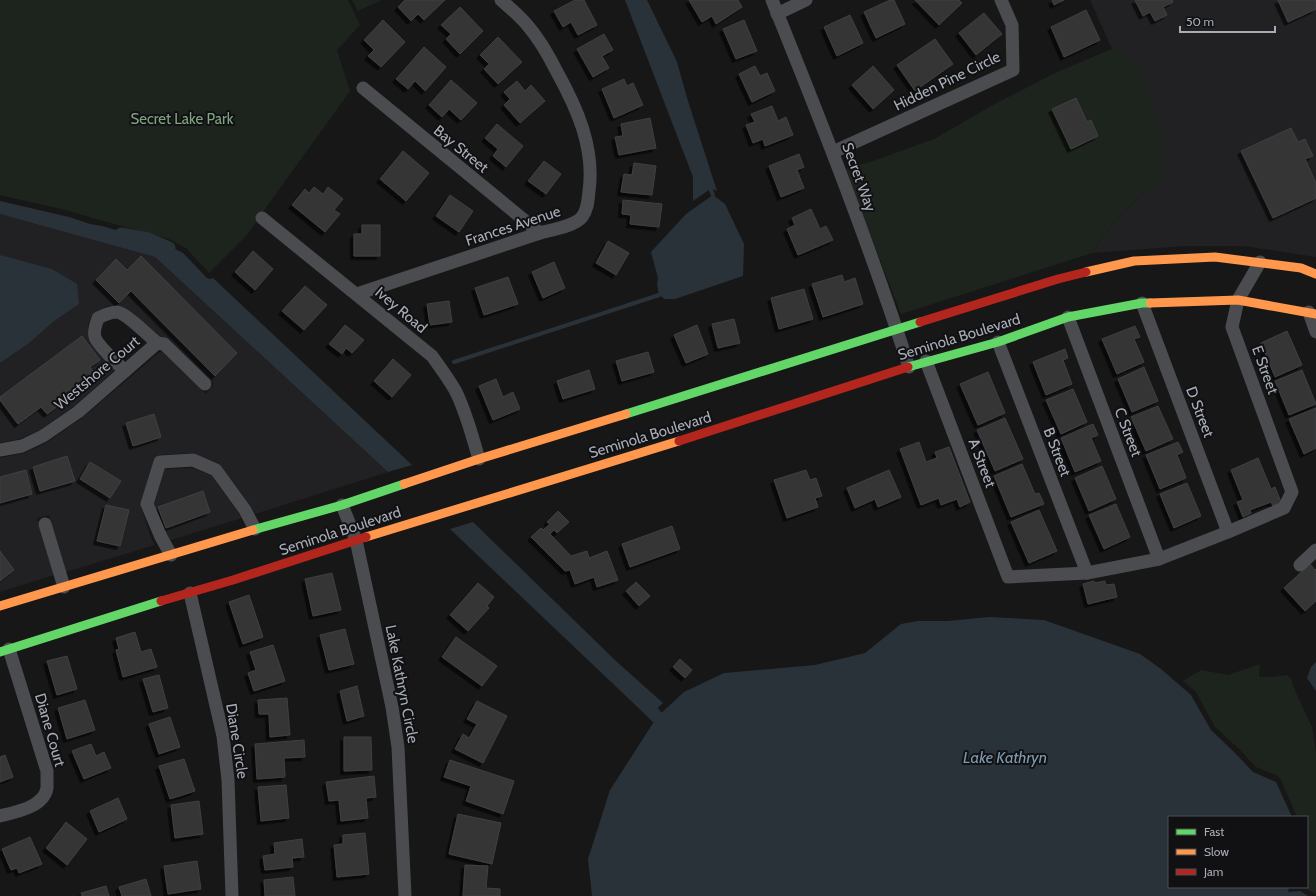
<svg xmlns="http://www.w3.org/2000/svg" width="1316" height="896" font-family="Cabin,sans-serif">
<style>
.built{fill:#212123}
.green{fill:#1d241e}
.water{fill:#2a3239}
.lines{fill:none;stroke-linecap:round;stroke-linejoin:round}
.stream{stroke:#2a3239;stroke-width:4}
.canal{stroke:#2a3239;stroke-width:13}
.building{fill:#353536;stroke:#3f4043;filter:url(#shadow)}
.street{stroke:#4b4c50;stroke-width:13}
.fast{stroke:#63d668;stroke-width:9}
.slow{stroke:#ff974d;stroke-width:9}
.jam{stroke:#b3261e;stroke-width:9}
.labels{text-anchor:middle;stroke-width:4;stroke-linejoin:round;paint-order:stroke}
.street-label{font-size:15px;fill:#a8adb8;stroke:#111113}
.park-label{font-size:15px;fill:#7fa381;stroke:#111113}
.water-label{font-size:16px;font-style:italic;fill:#7f9bb3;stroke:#111113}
</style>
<defs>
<filter id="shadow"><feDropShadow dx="-3.5" dy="3.5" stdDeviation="0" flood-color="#0009"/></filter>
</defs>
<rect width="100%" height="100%" fill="#171717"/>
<g class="built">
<polygon points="1090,0 1316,0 1316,257 1244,246 1184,246 1092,253 1115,220 1160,178 1114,48 1112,49"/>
<polygon points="0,214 155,257 388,472 255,514 249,504 221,466 218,463 192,453 159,455 154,459 141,501 141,506 151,538 155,545 66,572 49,515 37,518 54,575 0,592 0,458 24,453 46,443 82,418 161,351 206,394 214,384 168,339 159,336 132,312 121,306 117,305 108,306 95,312 92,315 88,325 88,337 90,342 96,350 115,370 74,406 40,430 19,439 0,443 0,363 28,344 53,322 79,304 12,259 0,255"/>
<polygon points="193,468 212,476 242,518 168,541 164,534 154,504 165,469"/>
</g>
<g class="green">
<polygon points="0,0 285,0 285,1 287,0 348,0 360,25 337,50 350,91 265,209 247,235 209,273 186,248 169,239 92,218 70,211 0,195"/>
<polygon points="352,0 382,0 358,11"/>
<polygon points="1114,48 1138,67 1165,137 1160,178 1115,220 1092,253 901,314 865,221 846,169 876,160 934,139 993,105 1055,73"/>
<polygon points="1260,664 1259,677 1272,677 1287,675 1291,679 1296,693 1312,727 1316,752 1316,895 1304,887 1307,887 1307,817 1297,817 1281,780 1278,776 1256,767 1240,750 1215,727 1196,692 1183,681 1201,670 1228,675"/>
</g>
<g class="water">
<polygon points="625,0 647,0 677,62 688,101 717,191 713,189 709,190 693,201 693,177"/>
<polygon points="713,195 725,204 744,244 743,276 675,299 665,299 659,295 657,285 658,278 651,252 686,214"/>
<polygon points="0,201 69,217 90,224 102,226 167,245 183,253 207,278 210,279 213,278 412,465 388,472 155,257 0,214"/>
<polygon points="0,255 52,269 77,284 79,304 53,322 28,344 0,363"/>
<polygon points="473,522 617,662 663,703 653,712 649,718 450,529"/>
<polygon points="989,617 1044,620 1140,654 1161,669 1191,695 1211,730 1236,754 1253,772 1276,782 1292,817 1169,817 1169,887 1289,887 1288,892 1300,891 1308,896 592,896 588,859 610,790 657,717 684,692 724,673 815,665 865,653 901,624 918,621 948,621"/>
<polygon points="1316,662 1316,691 1307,678 1311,667"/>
</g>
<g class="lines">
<g class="stream">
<polyline points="709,185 713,195"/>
<polyline points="454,362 659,295"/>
</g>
<g class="canal">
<polyline points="121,234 148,239 169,248"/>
<polyline points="641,700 657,717"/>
</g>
</g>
<g class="building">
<polygon points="405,0 445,0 424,20 418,14 411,21 398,7"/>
<polygon points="575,0 584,0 597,25 578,35 571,22 563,27 554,11"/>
<polygon points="689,0 738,0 742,7 716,24 712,16 702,22"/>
<polygon points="890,0 894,0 905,24 876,38 864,12"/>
<polygon points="915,0 959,0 962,3 939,25"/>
<polygon points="1052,0 1064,0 1054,5"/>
<polygon points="1135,0 1172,0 1173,2 1163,7 1167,15 1155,21 1150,12 1143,16"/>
<polygon points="1278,0 1316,0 1316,9 1288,22"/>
<polygon points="460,7 483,31 460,54 446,39 451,34 441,25"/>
<polygon points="1086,10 1100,40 1064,57 1051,27"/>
<polygon points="984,13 1002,34 976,55 959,33"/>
<polygon points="850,15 863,43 837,56 824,27"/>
<polygon points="383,20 405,42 381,67 368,56 374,50 364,40"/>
<polygon points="744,20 757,51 736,59 723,29"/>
<polygon points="604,34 613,50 602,56 609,68 593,77 577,49"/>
<polygon points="498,37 522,62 498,84 484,69 489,64 480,55"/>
<polygon points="935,39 953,64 915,91 897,65"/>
<polygon points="424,47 446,67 425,91 415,81 408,89 396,79"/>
<polygon points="755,66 760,76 767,73 775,91 752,102 739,74"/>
<polygon points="873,66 894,90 873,109 852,85"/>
<polygon points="624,79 627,86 633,83 643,105 614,118 602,89"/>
<polygon points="451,80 477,103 461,120 449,109 442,117 429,105"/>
<polygon points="517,81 525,91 531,85 545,101 520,123 504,105 510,99 504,92"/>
<polygon points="1076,98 1087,122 1091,120 1098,136 1071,149 1052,109"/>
<polygon points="772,106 778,121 786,117 793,135 765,146 763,139 753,143 746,125 755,122 751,114"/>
<polygon points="650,118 656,148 619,155 615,137 623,136 621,124"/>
<polygon points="497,124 523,146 506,167 493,156 498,149 485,138"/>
<polygon points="1291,128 1298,142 1305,139 1313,156 1305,159 1316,183 1316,198 1273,218 1241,151"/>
<polygon points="403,151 429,173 406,201 380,179"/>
<polygon points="799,154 804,167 797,170 804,188 781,197 769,166"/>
<polygon points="544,161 561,174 546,194 528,181"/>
<polygon points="634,163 656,166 652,195 621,192 624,174 632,175"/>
<polygon points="314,187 323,194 328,187 343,199 334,210 340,214 325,232 292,205 305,189 309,193"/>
<polygon points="450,195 473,211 459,232 436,216"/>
<polygon points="623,200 662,204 659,227 630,224 631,215 622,214"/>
<polygon points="811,209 820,229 826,226 833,240 798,255 787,229 795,225 792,218"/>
<polygon points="362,225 380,225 380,256 354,256 354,234 362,234"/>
<polygon points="608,241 629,253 616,275 596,263"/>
<polygon points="253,251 273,269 255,290 235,272"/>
<polygon points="141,256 237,353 215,376 131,291 119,303 96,280 116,259 127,270"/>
<polygon points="554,262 565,288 543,298 532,272"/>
<polygon points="842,275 844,282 855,278 863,304 823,317 812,284"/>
<polygon points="508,277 518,304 484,315 475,288"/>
<polygon points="305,286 327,305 304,330 282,311"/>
<polygon points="804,289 813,319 779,329 771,298"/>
<polygon points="449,301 452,322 430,325 427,304"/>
<polygon points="734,319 740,343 718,348 712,324"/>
<polygon points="345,325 364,340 352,353 346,348 342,354 329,344"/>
<polygon points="697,325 708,354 686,363 674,335"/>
<polygon points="1135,326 1140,337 1134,339 1144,362 1117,374 1102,339"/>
<polygon points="1287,331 1302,365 1275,377 1261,343"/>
<polygon points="82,336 100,360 90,367 97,377 47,414 41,407 18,424 0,400 0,397"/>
<polygon points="1065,349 1068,358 1063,360 1072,384 1046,395 1033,362"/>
<polygon points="648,352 654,372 622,381 616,361"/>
<polygon points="393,359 411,375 392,397 374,381"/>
<polygon points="1144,367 1158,401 1132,412 1118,379"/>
<polygon points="589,370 595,389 563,399 557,381"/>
<polygon points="1302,370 1316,404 1289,415 1275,381"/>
<polygon points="988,372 1005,413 978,425 960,384"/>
<polygon points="496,379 503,397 513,392 520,409 493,420 479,386"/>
<polygon points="1073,389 1087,422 1061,434 1046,400"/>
<polygon points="1158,406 1173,439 1146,451 1131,417"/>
<polygon points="1316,408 1316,448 1304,454 1289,419"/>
<polygon points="154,414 161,437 133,446 126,423"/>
<polygon points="1005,418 1023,459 995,471 977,430"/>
<polygon points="1093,424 1098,435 1091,438 1101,461 1075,472 1061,438"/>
<polygon points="919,442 926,462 937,458 935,452 949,447 970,502 960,507 957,499 941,505 939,498 921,505 900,449"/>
<polygon points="1178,442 1183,452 1177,455 1186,478 1160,489 1146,455"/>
<polygon points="67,456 75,481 40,491 33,467"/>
<polygon points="1258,458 1271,489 1275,487 1281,502 1273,506 1271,502 1250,510 1251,513 1243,517 1237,502 1243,500 1231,470"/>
<polygon points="90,462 121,481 110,498 80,479"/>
<polygon points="1022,464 1035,494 1039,493 1044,504 1011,517 994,476"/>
<polygon points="1102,466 1116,499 1089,511 1075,478"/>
<polygon points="26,470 32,494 0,503 0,477"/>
<polygon points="806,470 810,480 816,478 822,496 815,498 818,507 787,518 774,480"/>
<polygon points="889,470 901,497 878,507 875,499 855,508 847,488"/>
<polygon points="1187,483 1201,516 1174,528 1160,494"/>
<polygon points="203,491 210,512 166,528 158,507"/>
<polygon points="1116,504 1130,537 1104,549 1089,515"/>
<polygon points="106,505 129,510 120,546 97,541"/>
<polygon points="1039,510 1057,551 1029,563 1011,522"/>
<polygon points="558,511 569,522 557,533 554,530 550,534 571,556 587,551 589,558 607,551 618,580 597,587 594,577 575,584 570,570 565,571 531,537 541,528 543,530 550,524 547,522"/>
<polygon points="672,526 680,549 630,567 622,544"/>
<polygon points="0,551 14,570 0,581"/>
<polygon points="1310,564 1315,570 1316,569 1316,601 1305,611 1284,588"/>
<polygon points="332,573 341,610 313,616 305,579"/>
<polygon points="1094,581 1095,583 1105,581 1106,585 1114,584 1117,597 1088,604 1083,584"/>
<polygon points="636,582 650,596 639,606 626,591"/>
<polygon points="478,583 494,597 487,606 489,608 468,631 450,615"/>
<polygon points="249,595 263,637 243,644 229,602"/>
<polygon points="345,629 354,664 329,670 320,635"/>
<polygon points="135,632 141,652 151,649 157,667 123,677 116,650 119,649 116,638"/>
<polygon points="456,637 497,666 482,686 442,657"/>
<polygon points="273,645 285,681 254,691 248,673 256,670 250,652"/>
<polygon points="67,656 77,689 57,695 47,661"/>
<polygon points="680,659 692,670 685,678 673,667"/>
<polygon points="159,675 168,708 153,712 143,679"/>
<polygon points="357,686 364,716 347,721 340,691"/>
<polygon points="287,698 290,735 270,737 269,714 259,714 258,700"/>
<polygon points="85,700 95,730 67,739 58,708"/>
<polygon points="477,701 507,716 483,763 455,749 463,734 469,738 477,724 467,719"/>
<polygon points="170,717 180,747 159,754 149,724"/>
<polygon points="344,737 371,737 372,770 344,771"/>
<polygon points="304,740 305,757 284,758 285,777 257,779 255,744"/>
<polygon points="91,744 96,756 104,752 111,768 84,779 72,751"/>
<polygon points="5,755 13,777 0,782 0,757"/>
<polygon points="184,759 195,791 170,799 159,766"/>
<polygon points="450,760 514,781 503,814 466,801 471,786 444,777"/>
<polygon points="374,776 376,797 366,798 368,818 341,821 339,800 329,801 326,782"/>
<polygon points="286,785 289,818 261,821 258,787"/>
<polygon points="118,798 127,819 99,832 90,811"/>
<polygon points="199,801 203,834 175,838 171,805"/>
<polygon points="458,814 501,823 492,864 449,854"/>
<polygon points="66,822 87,839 67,865 46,848"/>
<polygon points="365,833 369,874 337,877 334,845 343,844 343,835"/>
<polygon points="30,837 42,864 19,873 17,868 11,870 2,849"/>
<polygon points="302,839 304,857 292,858 293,867 265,870 263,856 275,854 274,843"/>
<polygon points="197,861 201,889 168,894 164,866"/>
<polygon points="465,865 488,866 486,888 500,889 500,896 463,896"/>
<polygon points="293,877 295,896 265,896 264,880"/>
<polygon points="146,879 151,896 122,896 119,887"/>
<polygon points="106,886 109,896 82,896 81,893"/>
</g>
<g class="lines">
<g class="street">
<path d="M 772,0 C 821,121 869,243 909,367"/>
<polyline points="777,14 806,0"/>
<polyline points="363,88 540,233"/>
<polyline points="833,152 1013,70 1012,25 1001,0"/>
<path d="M 262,218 L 432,356 C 440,367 448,378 455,390 C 466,411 472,436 479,459"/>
<path d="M 357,294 L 540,233 C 551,230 575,226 582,217 C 588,209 588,200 589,191 C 595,148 577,108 557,72 C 549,56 540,40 528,26 C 520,16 510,8 501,0"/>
<polyline points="1142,303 1228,532"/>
<polyline points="1309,312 1316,332"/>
<polyline points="1068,317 1159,559"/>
<polyline points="998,342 1087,573"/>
<polyline points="926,361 1008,577 1087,573 1159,559 1228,532 1284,508 1292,492 1232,327 1238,300 1260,262"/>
<path d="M 125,371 C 118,364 97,345 95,337 C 93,331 96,324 98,318 C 104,315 110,312 117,312 C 126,313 149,336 157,343"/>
<polyline points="0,450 22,446 43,436 78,412 157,343 164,344 205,384"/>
<polyline points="342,505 356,540 392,707 398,747 405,896"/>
<polyline points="45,524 64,587"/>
<polyline points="171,555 161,537 147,504 160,462 193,460 216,470 245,510 255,529"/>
<polyline points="1300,565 1316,550"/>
<polyline points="190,593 223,736 228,780 232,896"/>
<path d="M 0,816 C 16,812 44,807 47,788 C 47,782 47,777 47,771 L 9,649"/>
</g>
<g class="fast">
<polyline points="908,367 998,342 1068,317 1142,303 1150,303"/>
<polyline points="626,414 920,322"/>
<polyline points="253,530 342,505 404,484"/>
<polyline points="0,652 161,601"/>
</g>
<g class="slow">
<polyline points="1086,272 1134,261 1215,257 1301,268 1316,274"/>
<polyline points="1150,303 1238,300 1316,314"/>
<polyline points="404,484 479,459 626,414"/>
<polyline points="366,537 679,441"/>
<polyline points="0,606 253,530"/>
</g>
<g class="jam">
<polyline points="920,322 1058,279 1086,272"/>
<polyline points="679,441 908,367"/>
<polyline points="161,601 233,580 366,537"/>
</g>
</g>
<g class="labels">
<g class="street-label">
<text transform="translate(947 81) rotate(-26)" y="5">Hidden Pine Circle</text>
<text transform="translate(461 149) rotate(39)" y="5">Bay Street</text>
<text transform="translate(859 177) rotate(70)" y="5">Secret Way</text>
<text transform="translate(513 226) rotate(-18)" y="5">Frances Avenue</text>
<text transform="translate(401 310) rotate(40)" y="5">Ivey Road</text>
<text transform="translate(959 337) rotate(-17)" y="5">Seminola Boulevard</text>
<text transform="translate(1265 370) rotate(70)" y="5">E Street</text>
<text transform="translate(97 373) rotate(-40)" y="5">Westshore Court</text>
<text transform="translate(1200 412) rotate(69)" y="5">D Street</text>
<text transform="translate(1128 432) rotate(69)" y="5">C Street</text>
<text transform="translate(650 435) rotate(-17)" y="5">Seminola Boulevard</text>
<text transform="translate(1057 452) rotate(69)" y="5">B Street</text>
<text transform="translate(982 463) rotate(69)" y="5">A Street</text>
<text transform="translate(340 531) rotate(-18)" y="5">Seminola Boulevard</text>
<text transform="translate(402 684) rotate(79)" y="5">Lake Kathryn Circle</text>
<text transform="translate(50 730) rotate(74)" y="5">Diane Court</text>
<text transform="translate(237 741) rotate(81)" y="5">Diane Circle</text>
</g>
<g class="park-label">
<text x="182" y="124">Secret Lake Park</text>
</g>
<g class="water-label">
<text x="1005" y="763">Lake Kathryn</text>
</g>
</g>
<rect x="1168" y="816" width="140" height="72" fill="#111113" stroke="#4d4f55"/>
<rect x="1176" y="829" width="20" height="6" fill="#63d668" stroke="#4d4f55"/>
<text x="1204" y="836" font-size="12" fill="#a8adb8">Fast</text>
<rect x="1176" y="849" width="20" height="6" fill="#ff974d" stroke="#4d4f55"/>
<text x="1204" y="856" font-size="12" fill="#a8adb8">Slow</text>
<rect x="1176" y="869" width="20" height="6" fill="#b3261e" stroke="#4d4f55"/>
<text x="1204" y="876" font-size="12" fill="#a8adb8">Jam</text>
<path d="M1180 26v6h95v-6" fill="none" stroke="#a8adb8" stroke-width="2"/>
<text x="1186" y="26" font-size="12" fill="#a8adb8" stroke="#111113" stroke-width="3" paint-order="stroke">50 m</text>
</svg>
